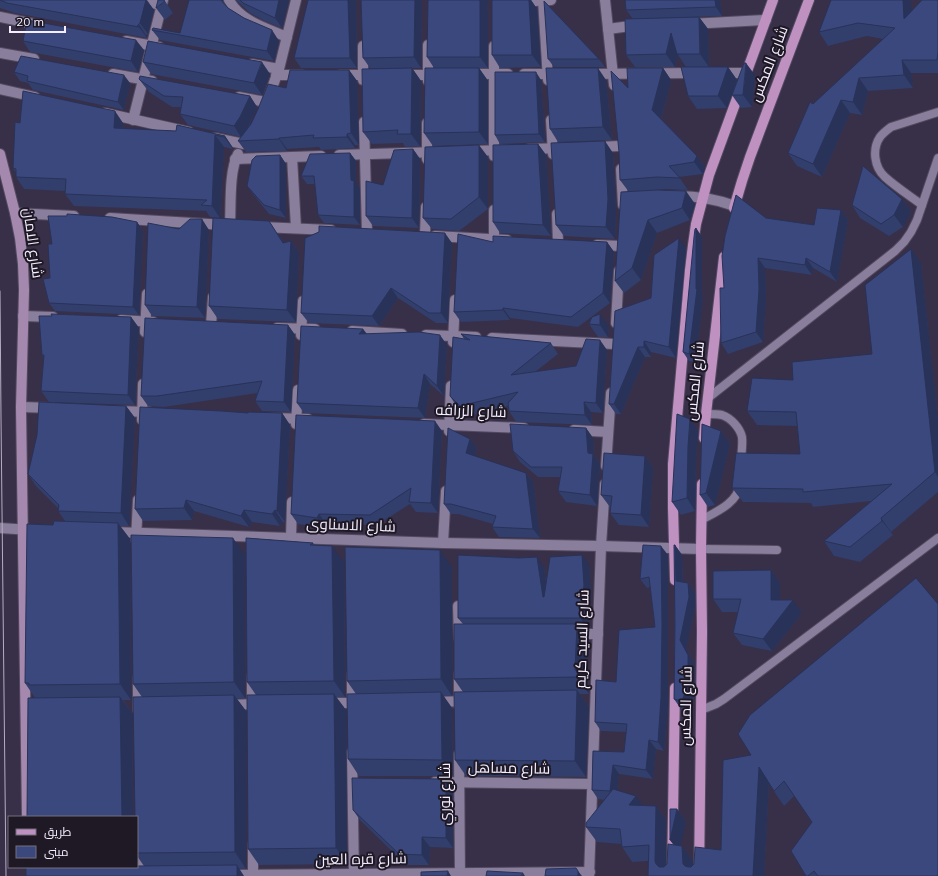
<svg xmlns="http://www.w3.org/2000/svg" width="938" height="876" font-family="Mulish,Cairo,sans-serif">
<style>
.lines{fill:none;stroke-linecap:round;stroke-linejoin:round}
.lane-casing{stroke:#534a60;stroke-width:10}
.street-casing{stroke:#534a60;stroke-width:12}
.secondary-casing{stroke:#534a60;stroke-width:12}
.primary-casing{stroke:#534a60;stroke-width:12}
.lane{stroke:#897e9c;stroke-width:8}
.street{stroke:#897e9c;stroke-width:10}
.secondary{stroke:#a488ae;stroke-width:10}
.primary{stroke:#be91c0;stroke-width:10}
.tram{stroke:#b5aec2;stroke-width:1}
.wall{fill:#323e6c}
.shaded-wall{fill:#293258}
.building{fill:#3a487d;stroke:#293258}
.labels{text-anchor:middle;stroke-width:4;stroke-linejoin:round;paint-order:stroke}
.street-label{font-size:15px;fill:#f4eeff;stroke:#1e1925}
</style>
<rect width="100%" height="100%" fill="#382f48"/>
<g class="lines">
<defs>
<g id="lane">
<path d="M 922,205 C 910,196 896,187 885,177 C 874,167 872,149 880,137 C 883,133 887,130 891,127 L 938,112"/>
<polyline points="708,398 895,251 904,242 911,232 917,220 938,158"/>
<path d="M 706,414 C 711,414 717,414 722,415 C 731,418 740,428 742,437 C 743,445 741,455 741,462"/>
<path d="M 701,520 C 716,512 738,503 740,484"/>
<polyline points="701,549 777,550"/>
<polyline points="701,710 716,704 724,699 938,538"/>
</g>
<g id="street">
<polyline points="136,0 162,5"/>
<path d="M 229,0 C 240,21 266,28 287,37"/>
<polyline points="543,0 548,80"/>
<polyline points="605,0 614,85"/>
<polyline points="519,2 551,0"/>
<polyline points="0,17 39,25"/>
<polyline points="690,24 766,20"/>
<polyline points="608,29 638,25"/>
<polyline points="126,41 159,47"/>
<polyline points="363,46 363,80"/>
<polyline points="0,53 34,59"/>
<polyline points="252,64 279,69"/>
<polyline points="720,73 746,73"/>
<polyline points="113,74 152,81"/>
<polyline points="470,74 508,74"/>
<polyline points="524,74 560,74"/>
<polyline points="588,74 696,73"/>
<polyline points="276,75 302,75"/>
<polyline points="340,75 374,75"/>
<polyline points="404,75 438,75"/>
<polyline points="428,81 428,45"/>
<polyline points="0,89 35,97"/>
<polyline points="269,96 279,69 296,0"/>
<polyline points="239,97 266,102"/>
<polyline points="105,113 189,132"/>
<polyline points="133,120 163,0"/>
<polyline points="551,120 553,154"/>
<polyline points="364,122 367,232"/>
<polyline points="215,138 244,144"/>
<polyline points="597,147 619,146"/>
<polyline points="529,149 565,148"/>
<polyline points="471,151 505,150"/>
<polyline points="339,155 437,152"/>
<polyline points="494,156 494,46"/>
<polyline points="292,157 296,228"/>
<polyline points="235,159 321,156"/>
<polyline points="427,159 427,123"/>
<polyline points="621,169 623,205"/>
<path d="M 677,196 C 697,196 716,199 735,206"/>
<polyline points="15,213 74,216"/>
<polyline points="557,214 558,242"/>
<polyline points="110,218 225,225"/>
<path d="M 230,225 C 231,204 229,171 238,154"/>
<polyline points="261,227 331,230"/>
<polyline points="425,235 426,207"/>
<polyline points="435,236 507,240"/>
<polyline points="494,239 494,210"/>
<polyline points="597,245 621,246"/>
<polyline points="23,316 53,317"/>
<polyline points="121,320 153,322"/>
<polyline points="616,323 619,271"/>
<polyline points="211,325 213,297"/>
<polyline points="277,328 315,329"/>
<polyline points="352,331 402,334"/>
<polyline points="145,332 147,294"/>
<polyline points="301,335 303,301"/>
<polyline points="426,335 476,337"/>
<polyline points="492,338 614,344"/>
<polyline points="453,342 455,300"/>
<polyline points="21,407 53,408"/>
<polyline points="117,411 149,412"/>
<polyline points="272,418 308,419"/>
<polyline points="142,420 143,384"/>
<polyline points="296,424 298,390"/>
<polyline points="424,424 524,428"/>
<polyline points="574,430 608,432"/>
<polyline points="449,431 451,386"/>
<polyline points="606,466 611,393"/>
<polyline points="0,528 31,530"/>
<polyline points="113,532 443,543 601,546 701,549"/>
<polyline points="291,538 292,502"/>
<polyline points="136,540 138,500"/>
<polyline points="443,543 446,491"/>
<polyline points="458,606 459,638"/>
<polyline points="572,634 598,634"/>
<polyline points="352,674 352,706"/>
<polyline points="459,674 459,706"/>
<polyline points="252,676 252,708"/>
<polyline points="138,678 138,710"/>
<polyline points="435,702 467,701"/>
<polyline points="327,703 359,703"/>
<polyline points="227,705 259,704"/>
<polyline points="352,752 354,876"/>
<polyline points="459,754 460,876"/>
<polyline points="435,782 593,784"/>
<polyline points="253,844 253,876"/>
<polyline points="140,846 140,876"/>
<polyline points="232,875 590,872"/>
<polyline points="589,876 601,546 605,484"/>
</g>
<polyline id="secondary" points="0,154 15,213 20,238 23,264 24,290 21,407 27,817"/>
<g id="primary">
<polyline points="734,208 742,181 750,157 809,0"/>
<polyline points="704,438 706,414 724,257"/>
<polyline points="675,580 673,508 673,464 690,270 693,245 696,224 709,175 773,0"/>
<polyline points="672,876 675,688"/>
<polyline points="699,876 702,632 701,549 702,484"/>
</g>
</defs>
<use href="#lane" class="lane-casing"/>
<use href="#street" class="street-casing"/>
<use href="#secondary" class="secondary-casing"/>
<use href="#primary" class="primary-casing"/>
<use href="#lane" class="lane"/>
<use href="#street" class="street"/>
<use href="#secondary" class="secondary"/>
<use href="#primary" class="primary"/>
<polyline class="tram" points="0,291 1,418 6,876"/>
</g>
<g class="wall">
<polygon points="0,0 147,0 154,10 148,34 146,35 147,37 147,38 15,13 0,8"/>
<polygon points="236,0 289,0 282,28 265,21 250,13 239,3"/>
<polygon points="356,0 357,68 301,68 294,58"/>
<polygon points="361,0 422,0 421,68 370,68 363,58"/>
<polygon points="428,0 488,0 488,5 486,8 488,10 488,68 434,68 427,57"/>
<polygon points="492,0 531,0 537,9 541,67 500,68 492,55"/>
<polygon points="720,0 722,16 633,19 626,10"/>
<polygon points="831,0 912,11 938,0 938,73 911,73 913,88 868,91 862,115 850,113 822,177 797,166 788,153 813,104 883,39 867,36 828,46 819,32"/>
<polygon points="165,1 173,13 165,20 156,8"/>
<polygon points="223,1 223,3 228,8 279,41 274,61 160,40 152,30 180,33"/>
<polygon points="699,17 708,29 709,67 686,67 678,55 675,67 635,67 626,55"/>
<polygon points="23,41 144,50 138,72 30,52"/>
<polygon points="548,59 599,59 605,67 554,67"/>
<polygon points="143,62 270,74 262,95 151,74"/>
<polygon points="728,67 737,80 727,108 697,109 688,96"/>
<polygon points="412,68 421,81 420,146 405,147 403,143 372,144 363,132"/>
<polygon points="479,68 488,81 488,144 433,146 424,133"/>
<polygon points="663,68 671,80 661,119 697,156 705,168 703,174 679,177 688,190 665,189 657,190 695,204 690,220 657,233 641,280 624,293 615,281 629,192 620,180 628,88"/>
<polygon points="349,70 357,81 359,145 355,145 355,148 321,150 319,147 287,149 287,151 246,152 238,141 241,137 188,125 180,114 181,107 172,107 149,92 139,79 250,96 257,107 248,128 286,88"/>
<polygon points="14,72 130,83 125,105 124,110 33,90 28,83 20,81"/>
<polygon points="755,75 752,107 741,108 732,95"/>
<polygon points="541,80 545,142 500,144 495,135"/>
<polygon points="606,80 612,140 558,142 550,129"/>
<polygon points="123,123 123,129 176,131 177,125 225,136 233,148 233,149 224,147 220,218 210,217 206,211 74,206 65,194 65,191 24,189 16,177 16,173 13,168"/>
<polygon points="538,144 546,155 551,236 500,233 493,222"/>
<polygon points="413,149 420,159 419,228 373,226 366,216 383,185"/>
<polygon points="350,153 356,161 356,184 360,189 360,225 324,223 318,215 315,184 307,184 301,176"/>
<polygon points="613,153 616,211 615,239 564,236 556,225"/>
<polygon points="280,155 286,164 286,218 269,214 253,194 247,186"/>
<polygon points="488,157 488,209 459,231 432,229 423,218"/>
<polygon points="902,199 911,212 903,227 889,236 860,218 852,205"/>
<polygon points="841,210 848,220 837,282 813,268 812,275 765,268 766,299 763,342 728,354 721,343 724,288 766,218 814,225"/>
<polygon points="137,222 143,231 139,315 55,311 49,303 50,278 52,244"/>
<polygon points="696,228 702,237 702,295 703,298 695,362 689,361 683,352"/>
<polygon points="179,229 209,230 205,318 152,316 145,305"/>
<polygon points="278,234 284,243 291,241 299,253 296,322 218,319 209,306"/>
<polygon points="493,242 607,242 614,252 610,303 578,327 510,318 510,320 461,322 454,312"/>
<polygon points="452,243 448,323 436,323 398,298 379,326 309,323 301,313"/>
<polygon points="686,248 676,358 651,352 651,357 645,357 621,414 616,414 609,404 651,298"/>
<polygon points="921,263 938,422 938,492 891,532 893,535 860,562 834,556 824,541 871,501 813,507 811,503 743,502 732,488 800,454 797,426 757,425 747,411 793,380 872,354"/>
<polygon points="52,316 131,317 139,328 135,405 49,402 41,391 44,357 42,355"/>
<polygon points="592,317 609,327 608,337 598,337 589,324"/>
<polygon points="288,325 295,335 291,412 262,411 255,401 257,393 164,407 148,406 141,396"/>
<polygon points="363,329 367,334 447,345 444,396 430,384 425,418 304,413 297,403"/>
<polygon points="461,334 551,343 558,354 535,372 576,366 607,350 603,413 591,412 592,425 516,422 509,411 508,406 468,416 457,407 450,396 464,339"/>
<polygon points="126,406 135,418 129,526 120,526 130,539 131,700 123,700 132,713 133,817 27,817 35,698 25,683 53,525 65,521 58,511 58,508 36,486 28,474"/>
<polygon points="248,413 282,413 290,425 285,522 283,522 280,526 252,522 249,527 194,511 192,520 143,521 135,509"/>
<polygon points="690,419 698,431 696,459 695,511 681,515 672,502"/>
<polygon points="586,428 593,438 594,456 600,464 597,506 566,502 558,491 560,477 538,477 520,462 513,451"/>
<polygon points="442,431 438,513 416,512 410,504 377,525 326,524 325,528 298,524 291,514"/>
<polygon points="721,431 730,444 715,505 708,507 700,495"/>
<polygon points="470,439 477,448 474,456 526,473 533,482 540,538 499,537 492,527 493,524 458,514 451,514 444,504"/>
<polygon points="645,456 653,468 649,527 619,525 610,513 611,507 610,507 601,495"/>
<polygon points="246,538 313,543 315,545 344,562 345,697 336,697 346,710 347,864 259,865 248,849 256,695 247,682"/>
<polygon points="675,545 682,555 683,582 688,583 695,593 695,606 686,649 695,665 695,694 689,710 681,709 674,699"/>
<polygon points="245,555 245,698 237,699 246,711 246,869 144,866 137,856 137,817 142,697 133,684"/>
<polygon points="668,555 668,706 664,751 656,749 653,779 619,774 617,790 642,805 656,806 666,821 666,866 667,864 674,845 670,840 677,809 686,822 680,846 682,846 693,861 693,865 721,850 751,755 938,876 806,876 812,822 794,796 784,806 769,784 764,876 648,876 648,861 632,862 622,847 621,844 597,842 586,827 605,800 598,799 592,790 593,751 624,752 626,732 601,731 595,722 616,682 655,627 650,587 647,588 640,579"/>
<polygon points="589,565 591,595 587,628 580,628 589,640 586,682 589,687 589,694 580,694 589,707 586,777 466,776 455,760 463,692 454,679 463,624 458,618 544,567 546,582"/>
<polygon points="452,567 452,696 443,696 452,708 453,776 359,776 348,759 356,694 347,681"/>
<polygon points="771,570 780,583 780,600 802,613 772,651 742,645 733,633 738,612 722,612 713,599"/>
<polygon points="446,779 453,789 453,848 430,847 429,865 406,865 360,820 353,810"/>
</g>
<g class="shaded-wall">
<polygon points="146,0 154,10 148,34 140,23"/>
<polygon points="279,0 289,0 282,28 275,18"/>
<polygon points="348,0 356,0 357,68 350,58"/>
<polygon points="415,0 422,0 421,68 414,57"/>
<polygon points="479,0 488,0 488,5 486,8 488,10 488,68 480,57"/>
<polygon points="529,0 531,0 537,9 541,67 532,55"/>
<polygon points="715,0 720,0 722,16 716,7"/>
<polygon points="903,0 911,0 913,33 904,19"/>
<polygon points="699,17 708,29 709,67 700,54"/>
<polygon points="140,26 147,37 147,38 139,27"/>
<polygon points="272,30 279,41 274,61 267,51"/>
<polygon points="671,33 678,55 675,67 666,54"/>
<polygon points="136,40 144,50 138,72 131,61"/>
<polygon points="902,60 911,73 913,88 904,75"/>
<polygon points="262,62 270,74 262,95 254,83"/>
<polygon points="746,63 755,75 752,107 743,95"/>
<polygon points="728,67 737,80 727,108 718,96"/>
<polygon points="412,68 421,81 420,146 411,134"/>
<polygon points="479,68 488,81 488,144 479,132"/>
<polygon points="598,68 606,80 612,140 603,127"/>
<polygon points="663,68 671,80 660,122 652,110"/>
<polygon points="349,70 357,81 359,145 351,133"/>
<polygon points="536,72 541,80 545,142 539,134"/>
<polygon points="124,75 130,83 125,105 124,110 118,102 119,97"/>
<polygon points="859,78 868,91 862,115 853,102"/>
<polygon points="250,96 257,107 247,129 241,137 234,126"/>
<polygon points="841,100 850,113 822,177 813,164"/>
<polygon points="115,111 123,123 122,141 114,128"/>
<polygon points="347,134 355,145 355,148 347,137"/>
<polygon points="215,135 224,147 220,218 212,206"/>
<polygon points="225,136 233,148 233,149 224,137"/>
<polygon points="279,138 287,149 287,151 279,139"/>
<polygon points="605,141 613,153 616,211 615,239 606,227"/>
<polygon points="538,144 546,155 551,236 543,225"/>
<polygon points="479,145 488,157 488,209 479,197"/>
<polygon points="413,149 420,159 419,228 412,218"/>
<polygon points="350,153 356,161 356,184 360,189 360,225 354,217 351,180"/>
<polygon points="280,155 286,164 286,218 280,210"/>
<polygon points="697,156 705,168 703,174 694,162"/>
<polygon points="686,191 695,204 690,220 682,208"/>
<polygon points="902,199 911,212 903,227 894,215"/>
<polygon points="841,210 848,220 837,282 830,272"/>
<polygon points="202,219 209,230 205,318 197,307"/>
<polygon points="648,220 657,233 641,280 632,268"/>
<polygon points="269,221 290,253 291,241 299,253 296,322 287,310 283,243"/>
<polygon points="137,222 143,231 139,315 133,307"/>
<polygon points="696,228 702,237 702,295 703,298 695,362 689,354 696,289"/>
<polygon points="445,233 452,243 448,323 441,313"/>
<polygon points="679,238 686,248 676,358 669,347"/>
<polygon points="607,242 614,252 610,303 603,293"/>
<polygon points="911,249 921,263 938,422 938,477 935,472"/>
<polygon points="758,258 765,268 766,299 763,342 756,332"/>
<polygon points="806,258 813,268 812,275 805,265"/>
<polygon points="391,288 398,298 379,326 372,316"/>
<polygon points="503,308 510,318 510,320 503,310"/>
<polygon points="600,314 609,327 608,337 600,325"/>
<polygon points="131,317 139,328 135,405 128,395"/>
<polygon points="288,325 295,335 291,412 284,402"/>
<polygon points="363,329 370,339 359,334"/>
<polygon points="440,335 447,345 444,396 437,386"/>
<polygon points="600,340 607,350 603,413 596,403"/>
<polygon points="644,341 651,352 651,357 644,347"/>
<polygon points="638,347 645,357 621,414 614,404"/>
<polygon points="424,374 430,384 425,418 418,408"/>
<polygon points="584,402 591,412 592,425 585,415"/>
<polygon points="126,406 135,418 129,526 121,513"/>
<polygon points="282,413 290,425 285,522 277,511"/>
<polygon points="690,419 698,431 696,459 695,511 687,498 688,446"/>
<polygon points="435,421 442,431 438,513 431,503"/>
<polygon points="586,428 593,438 594,456 600,464 597,506 590,495"/>
<polygon points="721,431 730,444 715,505 706,493"/>
<polygon points="470,439 477,448 472,463 466,453"/>
<polygon points="645,456 653,468 649,527 641,515"/>
<polygon points="526,473 533,482 540,538 533,529"/>
<polygon points="186,500 194,511 192,520 184,508"/>
<polygon points="244,510 252,522 249,527 241,516"/>
<polygon points="275,510 283,522 280,526 272,514"/>
<polygon points="319,514 326,524 325,528 317,518"/>
<polygon points="881,518 891,532 893,535 882,521"/>
<polygon points="118,523 130,539 131,700 120,684"/>
<polygon points="233,538 245,555 245,698 234,682"/>
<polygon points="675,545 682,555 683,590 676,581"/>
<polygon points="332,546 344,562 345,697 334,681"/>
<polygon points="661,546 668,555 668,706 664,751 658,742"/>
<polygon points="440,550 452,567 452,696 441,679"/>
<polygon points="582,555 589,565 591,595 587,628 580,618"/>
<polygon points="537,557 544,567 549,607 543,597"/>
<polygon points="771,570 780,583 780,612 771,600"/>
<polygon points="688,583 695,593 695,606 686,649 695,665 695,694 689,710 682,701 680,640"/>
<polygon points="793,600 802,613 772,651 763,639"/>
<polygon points="577,624 589,640 586,682 589,687 589,694 578,677 575,670"/>
<polygon points="577,690 589,707 586,777 575,761"/>
<polygon points="441,692 452,708 453,776 442,760"/>
<polygon points="334,694 346,710 347,864 336,848"/>
<polygon points="234,695 246,711 246,869 235,852"/>
<polygon points="120,697 132,713 133,817 122,817"/>
<polygon points="649,740 656,749 653,779 646,770"/>
<polygon points="613,765 619,774 616,800 610,791"/>
<polygon points="759,767 769,782 764,876 753,876"/>
<polygon points="446,779 453,789 453,848 446,838"/>
<polygon points="636,796 647,811 629,805"/>
<polygon points="656,806 666,821 666,876 656,864 655,861"/>
<polygon points="677,809 686,822 679,852 670,840"/>
<polygon points="422,837 430,847 429,865 422,855"/>
<polygon points="682,846 693,861 693,876 683,864"/>
<polygon points="237,865 244,876 237,876"/>
<polygon points="448,871 451,876 447,876"/>
<polygon points="578,871 582,876 578,876"/>
<polygon points="523,873 525,876 521,876"/>
</g>
<g class="building">
<polygon points="0,0 146,0 140,23 137,26 140,26 139,27 7,3"/>
<polygon points="158,0 163,0 165,1 156,8"/>
<polygon points="189,0 221,0 228,8 244,18 272,30 267,51 152,30 153,28 180,33"/>
<polygon points="240,0 279,0 275,18 258,10 243,3"/>
<polygon points="308,0 348,0 350,58 294,58"/>
<polygon points="361,0 415,0 414,57 363,58"/>
<polygon points="428,0 480,0 480,57 427,57"/>
<polygon points="492,0 529,0 532,55 492,55"/>
<polygon points="625,0 715,0 716,7 626,10"/>
<polygon points="831,0 903,0 904,19 922,0 938,0 938,52 937,60 902,60 904,75 859,78 853,102 841,100 813,164 788,153 810,102 813,104 895,28 858,23 819,32"/>
<polygon points="544,1 599,59 548,59"/>
<polygon points="699,17 700,54 677,54 671,33 666,54 626,55 625,19"/>
<polygon points="27,20 136,40 131,61 23,41"/>
<polygon points="148,41 262,62 261,64 254,83 143,62"/>
<polygon points="21,56 124,75 119,97 118,102 27,81 28,76 14,72"/>
<polygon points="744,63 746,63 743,95 732,95"/>
<polygon points="681,67 728,67 718,96 688,96"/>
<polygon points="412,68 411,134 397,134 398,130 363,132 362,69"/>
<polygon points="425,68 479,68 479,132 424,133"/>
<polygon points="546,68 598,68 603,127 550,129"/>
<polygon points="627,68 663,68 652,110 697,156 694,162 669,166 680,178 657,177 620,180 619,152 611,71 628,88"/>
<polygon points="290,70 349,70 351,133 347,134 347,137 313,138 314,135 279,138 279,139 238,141 251,124 258,109 268,84 286,88"/>
<polygon points="495,72 536,72 539,134 495,135"/>
<polygon points="140,76 250,96 240,117 234,126 180,114 183,97 164,96 141,81 139,79"/>
<polygon points="23,91 115,111 114,128 176,131 177,125 225,136 224,137 215,135 212,206 201,205 207,200 65,194 66,179 16,177 16,169 13,168 15,122 20,123"/>
<polygon points="605,141 608,199 606,227 556,225 551,143"/>
<polygon points="538,144 543,225 493,222 493,145"/>
<polygon points="479,145 479,197 451,219 423,218 425,147"/>
<polygon points="413,149 412,218 366,216 366,181 383,185 394,150"/>
<polygon points="350,153 351,180 354,181 354,217 318,215 314,176 301,176 310,154"/>
<polygon points="280,155 280,210 264,205 247,186 252,160 256,156"/>
<polygon points="863,166 902,199 894,215 881,224 852,205"/>
<polygon points="657,190 686,191 682,208 648,220 632,268 615,281 621,192"/>
<polygon points="736,195 766,218 814,225 817,208 841,210 830,272 806,258 805,265 758,258 759,289 756,332 721,343 720,288 724,288 722,256 725,236"/>
<polygon points="67,214 112,217 137,222 133,307 49,303 43,279 50,278 48,244 52,244 48,216 67,216"/>
<polygon points="213,218 269,221 283,243 291,241 287,310 209,306"/>
<polygon points="190,219 202,219 197,307 145,305 148,223 179,229"/>
<polygon points="319,226 445,233 441,313 429,313 391,288 372,316 301,313 305,238 319,232"/>
<polygon points="696,228 696,289 697,289 689,354 683,352 694,237 695,229"/>
<polygon points="458,234 493,242 493,236 607,242 603,293 571,317 503,308 503,310 454,312"/>
<polygon points="679,238 669,347 644,341 644,347 638,347 614,404 609,404 615,311 651,298 654,255"/>
<polygon points="911,249 935,472 881,518 882,521 850,547 824,541 892,484 803,492 803,489 732,488 736,453 800,454 796,412 747,411 752,378 793,380 792,362 872,354 865,285"/>
<polygon points="51,314 131,317 128,395 41,391 44,355 42,355 39,316 52,316"/>
<polygon points="600,314 600,325 589,324 592,317"/>
<polygon points="145,318 288,325 284,402 255,401 262,381 157,396 141,396"/>
<polygon points="301,326 363,329 359,334 419,332 440,335 437,386 424,374 418,408 297,403"/>
<polygon points="461,334 551,343 511,375 576,366 586,339 600,340 596,403 584,402 585,415 509,411 508,403 518,392 460,406 450,396 453,337 470,340"/>
<polygon points="39,402 126,406 121,513 58,511 59,505 28,474 37,435"/>
<polygon points="140,407 221,411 248,413 249,412 282,413 277,511 275,510 272,514 244,510 241,516 186,500 184,508 135,509"/>
<polygon points="677,414 690,419 688,446 687,498 672,502"/>
<polygon points="296,415 435,421 431,503 409,502 411,488 370,515 319,514 317,518 291,514"/>
<polygon points="510,424 586,428 588,453 593,454 590,495 558,491 562,467 531,467 513,451"/>
<polygon points="702,424 721,431 706,493 700,495"/>
<polygon points="448,428 470,439 466,453 526,473 533,529 492,527 496,516 451,504 444,504"/>
<polygon points="604,453 645,456 641,515 610,513 612,496 601,495"/>
<polygon points="54,521 118,523 120,684 29,685 29,683 25,683 27,524 53,525"/>
<polygon points="131,535 233,538 234,682 133,684"/>
<polygon points="246,538 313,543 310,545 332,546 334,681 247,682"/>
<polygon points="643,545 661,546 662,625 661,698 658,742 649,740 646,770 613,765 610,791 592,790 593,751 624,752 627,724 595,722 596,680 616,682 619,630 655,627 649,577 640,579"/>
<polygon points="674,545 675,545 676,581 688,583 689,597 680,640 688,655 688,685 682,701 674,699 675,625"/>
<polygon points="345,547 440,550 441,679 347,681"/>
<polygon points="458,555 519,558 537,557 543,597 544,597 550,557 582,555 584,585 580,618 458,618"/>
<polygon points="771,570 771,600 793,600 763,639 733,633 741,599 713,599 713,571"/>
<polygon points="916,578 938,604 938,876 818,876 814,871 808,876 806,876 791,851 812,822 784,781 774,791 759,767 753,876 648,876 649,845 622,847 620,829 586,827 586,823 613,789 636,796 629,805 656,806 655,861 656,864 659,867 664,867 667,864 668,844 682,846 683,864 685,866 688,867 691,867 694,864 695,847 721,850 723,760 751,755 738,734 750,715"/>
<polygon points="454,624 577,624 575,670 578,671 578,677 454,679"/>
<polygon points="577,690 575,761 455,760 454,692"/>
<polygon points="441,692 442,760 348,759 347,694"/>
<polygon points="334,694 336,848 248,849 247,695"/>
<polygon points="234,695 235,852 137,853 137,817 135,817 133,697"/>
<polygon points="120,697 122,817 27,817 28,698"/>
<polygon points="352,778 446,779 446,838 422,837 422,855 399,854 353,810"/>
<polygon points="670,809 677,809 670,840"/>
<polygon points="237,865 237,876 26,876 26,867 137,867 137,866"/>
<polygon points="576,868 578,871 578,876 545,876 546,869"/>
<polygon points="448,871 447,876 421,876 421,872"/>
<polygon points="487,871 523,873 521,876 486,876"/>
</g>
<g class="labels">
<g class="street-label">
<text transform="translate(769 64) rotate(-69)" y="5">شارع المكس</text>
<text transform="translate(33 243) rotate(82)" y="5">شارع الامان</text>
<text transform="translate(695 381) rotate(-84)" y="5">شارع المكس</text>
<text transform="translate(471 411) rotate(2)" y="5">شارع الزرافه</text>
<text transform="translate(351 525) rotate(2)" y="5">شارع الاسناوى</text>
<text transform="translate(582 639) rotate(-88)" y="5">شارع السيد كريم</text>
<text transform="translate(686 706) rotate(-89)" y="5">شارع المكس</text>
<text transform="translate(509 768) rotate(1)" y="5">شارع مساهل</text>
<text transform="translate(445 794) rotate(-90)" y="5">شارع نوري</text>
<text transform="translate(361 859) rotate(-1)" y="5">شارع قره العين</text>
</g>
</g>
<rect x="8" y="816" width="130" height="52" fill="#1e1925" stroke="#746e7c"/>
<rect x="16" y="829" width="20" height="6" fill="#be91c0" stroke="#746e7c"/>
<text x="44" y="836" font-size="12" fill="#f4eeff">طريق</text>
<rect x="16" y="846" width="20" height="12" fill="#3a487d" stroke="#746e7c"/>
<text x="44" y="856" font-size="12" fill="#f4eeff">مبنى</text>
<path d="M10 26v6h55v-6" fill="none" stroke="#f4eeff" stroke-width="2"/>
<text x="16" y="26" font-size="12" fill="#f4eeff" stroke="#1e1925" stroke-width="3" paint-order="stroke">20 m</text>
</svg>
